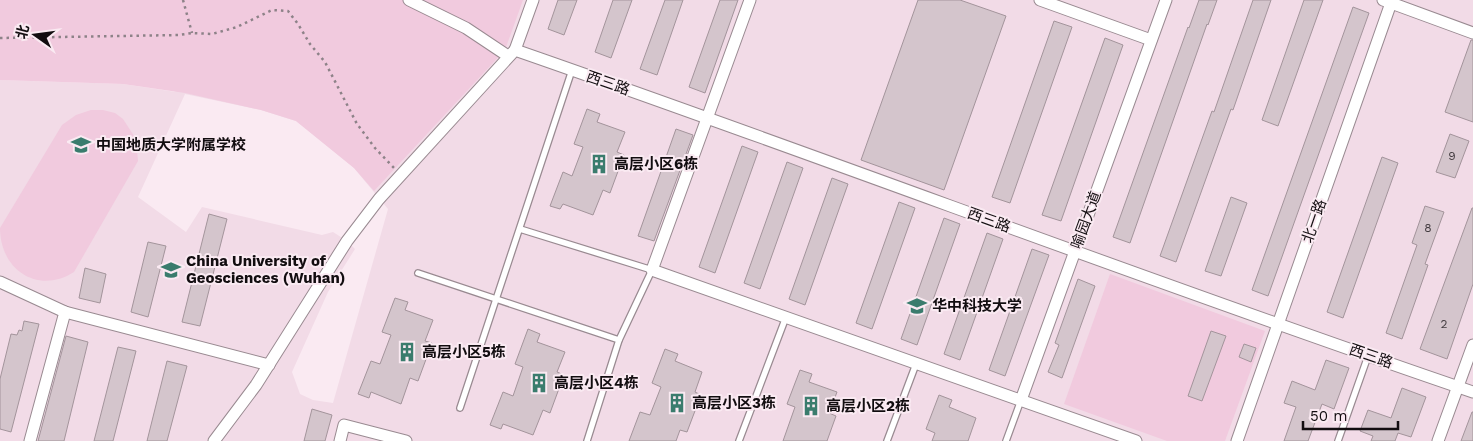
<svg xmlns="http://www.w3.org/2000/svg" width="1473" height="441" font-family="'Work Sans','Noto Sans SC',sans-serif">
<style>
.built{fill:#f2dbe7;fill-rule:evenodd}
.green{fill:#f1cade}
.building{fill:#d4c5cc;stroke:#a3949b}
.lines{fill:none;stroke-linecap:round;stroke-linejoin:round}
.lane-casing{stroke:#998a91;stroke-width:8}
.street-casing{stroke:#998a91;stroke-width:13}
.path{stroke:#8d8288;stroke-width:2.5;stroke-dasharray:2.5 4;stroke-linecap:butt}
.lane{stroke:#fff;stroke-width:5.5}
.street{stroke:#fff;stroke-width:11}
.labels{text-anchor:middle;stroke-width:4;stroke-linejoin:round;paint-order:stroke}
.number-label{font-size:12px;fill:#423b3f}
.street-label{font-size:15px;fill:#120d10;stroke:#faeaf2}
.poi-label{font-size:15px;font-weight:bold;fill:#120d10;stroke:#faeaf2;text-anchor:start}
</style>
<rect width="100%" height="100%" fill="#faeaf2"/>
<path class="built" d="M 0,0 L 1473,0 L 1473,441 L 0,441 L 0,80 L 123,84 L 176,92 ZM 185,94 L 261,110 L 296,121 L 354,168 L 388,209 L 333,403 L 313,400 L 300,394 L 292,372 L 328,292 L 355,249 L 347,241 L 333,232 L 322,235 L 202,207 L 186,232 L 138,197 Z"/>
<g class="green">
<polygon points="0,0 523,0 505,50 374,191 354,168 296,121 261,110 185,93 123,84 0,80"/>
<path d="M 91,110 L 103,110 L 115,113 L 123,119 L 136,139 L 138,161 L 74,272 C 38,295 0,270 0,228 L 62,125 L 76,115 Z"/>
<polygon points="1110,274 1265,331 1225,441 1167,441 1064,404"/>
</g>
<g class="building">
<polygon points="558,0 577,0 564,35 548,29"/>
<polygon points="613,0 632,0 611,58 595,52"/>
<polygon points="665,0 683,0 657,75 640,69"/>
<polygon points="720,0 738,0 705,93 689,87"/>
<polygon points="918,0 960,0 1006,16 944,190 861,160"/>
<polygon points="1199,0 1217,0 1208,25 1207,24 1130,243 1113,237 1188,27 1189,28"/>
<polygon points="1253,0 1271,0 1233,110 1231,109 1176,262 1160,256 1212,111 1214,112"/>
<polygon points="1304,0 1323,0 1278,126 1262,120"/>
<polygon points="1353,7 1369,13 1268,296 1252,290"/>
<polygon points="1054,21 1072,27 1010,203 992,197"/>
<polygon points="1105,38 1123,45 1061,221 1042,215"/>
<polygon points="1471,40 1473,40 1473,122 1445,112"/>
<polygon points="587,109 600,114 597,122 625,132 617,152 624,155 610,193 603,190 593,215 563,204 560,209 550,206 563,172 572,176 583,147 574,144"/>
<polygon points="676,129 693,135 654,241 638,236"/>
<polygon points="1450,134 1469,141 1455,178 1436,172"/>
<polygon points="742,146 758,152 715,273 699,267"/>
<polygon points="1382,157 1398,163 1343,318 1327,312"/>
<polygon points="787,162 803,168 760,289 744,283"/>
<polygon points="832,178 848,184 805,305 789,299"/>
<polygon points="1231,197 1247,203 1221,276 1205,271"/>
<polygon points="899,202 915,208 872,329 856,323"/>
<polygon points="1425,206 1444,212 1425,264 1428,265 1402,339 1386,333 1417,245 1412,243"/>
<polygon points="1472,208 1473,208 1473,284 1447,359 1420,349"/>
<polygon points="209,214 227,219 200,326 182,322"/>
<polygon points="944,218 960,224 917,345 901,339"/>
<polygon points="987,233 1003,239 960,360 944,354"/>
<polygon points="148,242 166,246 148,317 131,312"/>
<polygon points="1032,249 1049,255 1005,376 989,370"/>
<polygon points="85,268 106,274 100,303 79,298"/>
<polygon points="1078,279 1095,286 1062,378 1048,372 1059,345 1055,343"/>
<polygon points="395,298 408,302 405,310 433,320 425,341 432,343 418,381 410,378 401,404 371,392 369,398 358,394 371,361 380,364 391,335 382,332"/>
<polygon points="24,321 39,324 11,432 0,429 0,379 11,334 17,335 19,330 22,331"/>
<polygon points="528,329 540,334 537,342 565,352 557,372 564,375 550,413 543,410 533,435 503,424 501,429 490,425 503,392 513,396 523,367 515,364"/>
<polygon points="1211,331 1226,336 1202,401 1188,396"/>
<polygon points="66,336 88,342 64,441 38,441"/>
<polygon points="1244,344 1256,348 1251,362 1239,357"/>
<polygon points="118,347 136,351 113,441 94,441"/>
<polygon points="665,349 678,354 675,361 702,372 695,392 701,395 687,432 680,430 676,441 629,441 640,412 650,415 661,387 652,383"/>
<polygon points="1326,360 1349,368 1334,409 1322,404 1308,441 1284,441 1296,407 1284,403 1292,381 1315,390"/>
<polygon points="167,361 187,366 167,441 147,441"/>
<polygon points="800,370 812,374 809,382 837,392 829,413 836,416 827,441 783,441 795,407 787,404"/>
<polygon points="1402,388 1426,397 1411,437 1398,433 1395,441 1371,441 1373,436 1360,431 1368,410 1391,418"/>
<polygon points="939,395 952,400 949,407 976,418 968,441 932,441 935,433 926,429"/>
<polygon points="312,409 332,415 325,441 304,441"/>
<polygon points="1472,412 1473,412 1473,441 1461,441"/>
</g>
<g class="lines">
<defs>
<g id="lane">
<polyline points="520,229 652,270 619,340 587,441"/>
<polyline points="418,273 619,340"/>
<polyline points="460,408 572,70"/>
<polyline points="739,441 786,317"/>
<polyline points="887,441 916,364"/>
<polyline points="1006,441 1021,400"/>
<polyline points="1338,441 1368,356"/>
</g>
<g id="street">
<polyline points="409,0 466,28 508,56"/>
<polyline points="750,0 652,270 1136,441"/>
<polyline points="1040,0 1151,40"/>
<polyline points="1383,0 1473,33"/>
<polyline points="515,50 533,0"/>
<polyline points="0,282 65,312 30,441"/>
<polyline points="65,312 269,365"/>
<polyline points="1021,400 1166,0"/>
<path d="M 214,441 L 256,385 L 347,241 L 379,199 L 515,50 C 835,161 1152,283 1473,392"/>
<polyline points="340,441 344,425 406,441"/>
<polyline points="1237,441 1392,0"/>
<polyline points="1438,441 1473,345"/>
</g>
</defs>
<use href="#lane" class="lane-casing"/>
<use href="#street" class="street-casing"/>
<g class="path">
<polyline points="183,0 192,33"/>
<polyline points="0,38 179,35 192,33 212,34 237,27 272,10 288,11 298,24 310,44 325,62 357,124 375,148 394,168"/>
</g>
<use href="#lane" class="lane"/>
<use href="#street" class="street"/>
</g>
<defs>
<symbol id="school-bare" viewBox="-9 -9 18 18"><path d="M0-5L7-2L0 1L-7-2ZM-4 1L0 2.5L4 1V4Q0 6-4 4Z" fill="#3a7c6d" stroke="#faeaf2" stroke-width="2.5" paint-order="stroke"/></symbol>
<symbol id="building-bare" viewBox="-9 -9 18 18"><path d="M-4-6H4V6H1V3H-1V6H-4ZM-2.5-4.3h1.7v1.8h-1.7ZM.8-4.3h1.7v1.8H.8ZM-2.5-1h1.7V.8h-1.7ZM.8-1h1.7V.8H.8Z" fill="#3a7c6d" stroke="#faeaf2" stroke-width="2.5" paint-order="stroke"/></symbol>
<symbol id="university-bare" viewBox="-9 -9 18 18"><path d="M0-5L7-2L0 1L-7-2ZM-4 1L0 2.5L4 1V4Q0 6-4 4Z" fill="#3a7c6d" stroke="#faeaf2" stroke-width="2.5" paint-order="stroke"/></symbol>
</defs>
<g fill-rule="evenodd">
<use href="#school-bare" x="67" y="131" width="28" height="28"/>
<use href="#building-bare" x="585" y="150" width="28" height="28"/>
<use href="#university-bare" x="157" y="256" width="28" height="28"/>
<use href="#university-bare" x="903" y="292" width="28" height="28"/>
<use href="#building-bare" x="393" y="338" width="28" height="28"/>
<use href="#building-bare" x="525" y="369" width="28" height="28"/>
<use href="#building-bare" x="663" y="389" width="28" height="28"/>
<use href="#building-bare" x="797" y="392" width="28" height="28"/>
</g>
<g class="labels">
<g class="number-label">
<text x="1452" y="160">9</text>
<text x="1428" y="232">8</text>
<text x="1444" y="328">2</text>
</g>
<g class="street-label">
<text transform="translate(608 83) rotate(19)" y="5">西三路</text>
<text transform="translate(989 220) rotate(20)" y="5">西三路</text>
<text transform="translate(1086 220) rotate(-70)" y="5">喻园大道</text>
<text transform="translate(1314 221) rotate(-71)" y="5">北一路</text>
<text transform="translate(1371 356) rotate(19)" y="5">西三路</text>
</g>
<g class="poi-label">
<text x="96" y="150">中国地质大学附属学校</text>
<text x="614" y="169">高层小区6栋</text>
<text x="186" y="266">China University of<tspan x="186" dy="17">Geosciences (Wuhan)</tspan></text>
<text x="932" y="311">华中科技大学</text>
<text x="422" y="357">高层小区5栋</text>
<text x="554" y="388">高层小区4栋</text>
<text x="692" y="408">高层小区3栋</text>
<text x="826" y="411">高层小区2栋</text>
</g>
</g>
<g transform="translate(35 35) rotate(284)" stroke="#faeaf2" stroke-width="4" paint-order="stroke">
<path d="M0-4L9 19L0 12L-9 19Z" fill="#120d10"/>
<text y="-8" font-size="14" font-weight="bold" text-anchor="middle" fill="#120d10">北</text>
</g>
<path d="M1303 421v8h95v-8" fill="none" stroke="#120d10" stroke-width="2.5"/>
<text x="1310" y="421" font-size="15" fill="#120d10" stroke="#faeaf2" stroke-width="4" paint-order="stroke">50 m</text>
</svg>
